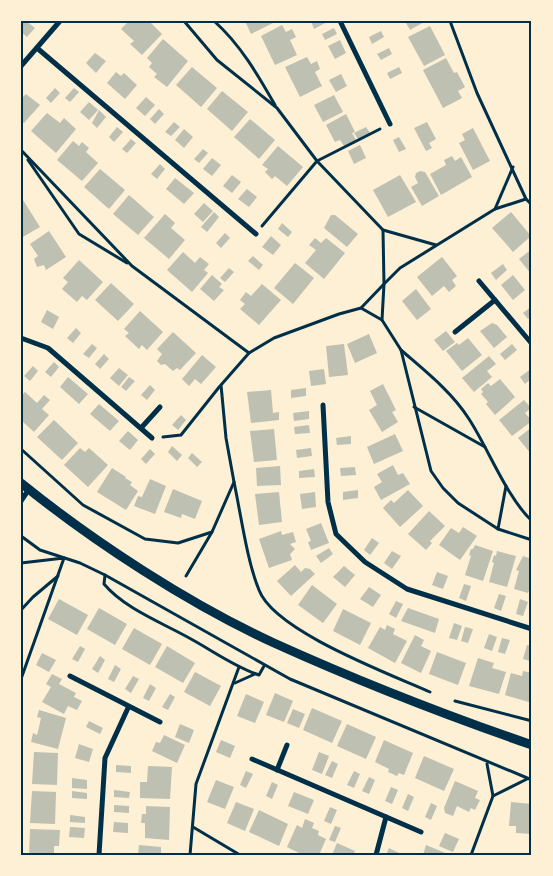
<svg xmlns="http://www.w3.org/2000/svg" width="553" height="876" font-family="Roboto,sans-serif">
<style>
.building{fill:#bec0b2}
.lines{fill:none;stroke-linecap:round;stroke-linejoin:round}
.path{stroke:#003049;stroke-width:3}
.minor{stroke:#003049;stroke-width:5}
.tertiary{stroke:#003049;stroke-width:9}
.neatline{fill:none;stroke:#003049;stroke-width:2}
</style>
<rect width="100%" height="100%" fill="#fdf0d5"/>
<g class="building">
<polygon points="21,21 26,21 35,28 27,37 21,32"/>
<polygon points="129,21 149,21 162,34 142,55 130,44 134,41 121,29"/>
<polygon points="245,21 277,21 251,34"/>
<polygon points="311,21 329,21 314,29"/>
<polygon points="405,21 426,21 410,30"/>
<polygon points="282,25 286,32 292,29 296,37 290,40 297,55 275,65 261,36"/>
<polygon points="430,26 445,55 424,66 408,37"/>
<polygon points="334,28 337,34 325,40 322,34"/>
<polygon points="381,31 384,37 372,44 369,37"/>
<polygon points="163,39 188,61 167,87 154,77 157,74 149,67 152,63 147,58"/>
<polygon points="340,40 346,53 335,59 328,46"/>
<polygon points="389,48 392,54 381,60 377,54"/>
<polygon points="95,53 106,61 96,73 86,63"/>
<polygon points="307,57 311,64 317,61 320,69 315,72 322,86 300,97 285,67"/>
<polygon points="446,58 454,73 457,72 465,87 458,91 462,98 443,108 423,70"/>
<polygon points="192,67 217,88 201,107 176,85"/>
<polygon points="399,67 402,73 390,79 387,73"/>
<polygon points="116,72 121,76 124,73 137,85 125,99 107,83"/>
<polygon points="341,74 347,86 336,92 329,80"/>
<polygon points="55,88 60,93 51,103 46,98"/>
<polygon points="74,88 79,92 70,102 65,98"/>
<polygon points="222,91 248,112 232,131 207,109"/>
<polygon points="26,94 40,105 24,123 21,121 21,99"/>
<polygon points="334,95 343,112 323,122 314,105"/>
<polygon points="146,97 155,105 145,116 136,108"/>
<polygon points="89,102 98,110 89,120 80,112"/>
<polygon points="159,109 164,114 155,124 150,119"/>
<polygon points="99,110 106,117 97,128 92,123"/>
<polygon points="47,113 60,123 64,118 76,129 56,153 31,131"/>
<polygon points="346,114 355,132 352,133 356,140 344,146 340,140 335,142 326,125"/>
<polygon points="250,119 275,140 259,159 234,137"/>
<polygon points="174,122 180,127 171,136 165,132"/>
<polygon points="427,122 436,139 429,143 432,148 426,151 414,128"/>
<polygon points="117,127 123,132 114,142 109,137"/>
<polygon points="366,127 370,133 358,139 354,133"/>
<polygon points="473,128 490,161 473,170 459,143 465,140 462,134"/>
<polygon points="184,129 193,137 184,148 175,140"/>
<polygon points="399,137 406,149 399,152 393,140"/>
<polygon points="131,139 136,143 127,153 122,149"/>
<polygon points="73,141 79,146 82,142 89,148 86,152 98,163 82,181 57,160"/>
<polygon points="360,145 366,158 354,164 348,151"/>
<polygon points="278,146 303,167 287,186 275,176 272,179 265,172 268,169 262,165"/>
<polygon points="203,149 208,153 199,163 194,159"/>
<polygon points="452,156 455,161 461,157 472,177 441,195 430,174 446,165 444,160"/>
<polygon points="212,158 221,165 212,176 203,169"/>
<polygon points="160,164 165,169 157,179 151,174"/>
<polygon points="100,169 125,190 109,209 84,187"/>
<polygon points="420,171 425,172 439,196 422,206 411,187 418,183 415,177 416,173"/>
<polygon points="232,175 241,182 232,193 223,186"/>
<polygon points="400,175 416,202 388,217 373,190"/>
<polygon points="175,178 194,193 184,204 166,189"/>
<polygon points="247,189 257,197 249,207 238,199"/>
<polygon points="129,195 154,217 138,235 113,214"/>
<polygon points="23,200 40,227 21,238 21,201"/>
<polygon points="204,203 213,211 203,222 194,214"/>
<polygon points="214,212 219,217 207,232 201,227"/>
<polygon points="511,212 531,236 513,252 492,228"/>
<polygon points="165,214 175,223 171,228 185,240 169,259 144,238"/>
<polygon points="331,215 335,215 358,234 347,247 324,228"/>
<polygon points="282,223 292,232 288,237 278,229"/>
<polygon points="49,231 66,257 46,270 44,265 37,267 34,259 38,256 30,244"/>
<polygon points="225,233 230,238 221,248 216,243"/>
<polygon points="271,236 281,245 273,255 262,247"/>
<polygon points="315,238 321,243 326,238 345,253 324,279 305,263 316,250 309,245"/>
<polygon points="532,249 532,275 519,259"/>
<polygon points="183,252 195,263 200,257 209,264 204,270 208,273 192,292 167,270"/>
<polygon points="253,256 263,265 259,270 248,261"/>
<polygon points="442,257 457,276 452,280 456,286 449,292 444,286 432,296 417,277"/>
<polygon points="79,260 103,282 87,300 82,296 77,302 62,289 68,282 63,278"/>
<polygon points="295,263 314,278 293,304 274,288"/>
<polygon points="503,264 507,270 496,280 491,273"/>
<polygon points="229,268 234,272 225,282 220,278"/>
<polygon points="212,275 222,284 219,287 224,290 214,301 200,289"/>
<polygon points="513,275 525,290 513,300 501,285"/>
<polygon points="111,283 134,304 118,321 95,300"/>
<polygon points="262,284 281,300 259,325 240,309 245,304 240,300 246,292 251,296"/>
<polygon points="416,289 431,309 417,320 402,301"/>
<polygon points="532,306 532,316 528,319 523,313"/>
<polygon points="47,310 59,317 53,329 41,322"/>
<polygon points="140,311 163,332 147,350 142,345 139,349 125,336 129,333 124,329"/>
<polygon points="492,323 497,325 507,337 494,348 480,331"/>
<polygon points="76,328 81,333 73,343 67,338"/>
<polygon points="446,331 455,342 443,351 434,340"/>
<polygon points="173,332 196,353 180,370 177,368 173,371 165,364 161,365 157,361 162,354 157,349"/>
<polygon points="369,334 377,353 355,363 347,344"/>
<polygon points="468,338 482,355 462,371 446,351 457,343 459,345"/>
<polygon points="92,344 97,348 89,358 83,354"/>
<polygon points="344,344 348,375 329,377 326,346"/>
<polygon points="512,344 517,350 505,360 500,354"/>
<polygon points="104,354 109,359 100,369 95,364"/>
<polygon points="202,355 216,367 201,384 195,379 189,386 182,379"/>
<polygon points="489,356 496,364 487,371 492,377 474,392 462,378"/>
<polygon points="54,362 59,367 51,377 45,372"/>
<polygon points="33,366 38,371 30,381 24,376"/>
<polygon points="119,368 128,375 119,386 110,378"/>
<polygon points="532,368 532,378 525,384 520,377"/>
<polygon points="324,369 326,384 311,386 309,371"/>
<polygon points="68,377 88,394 79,404 60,387"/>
<polygon points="129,377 135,381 126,391 121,387"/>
<polygon points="500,379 515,397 495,415 486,404 488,402 481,394 483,392 481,389 488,383 491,386"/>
<polygon points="383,384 396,410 392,412 398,422 382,432 369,410 377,405 370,391"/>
<polygon points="150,385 155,390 147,400 141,395"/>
<polygon points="306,388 306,396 291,398 291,390"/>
<polygon points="271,390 273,413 279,412 279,420 251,423 247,392"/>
<polygon points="25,392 37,403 44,395 50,400 42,409 49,415 34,432 21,420 21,396"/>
<polygon points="524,400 531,408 525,413 532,421 512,436 499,420"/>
<polygon points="99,404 119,421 110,431 90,414"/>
<polygon points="309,411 309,419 294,421 293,413"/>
<polygon points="181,415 186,420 178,430 172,425"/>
<polygon points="54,420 78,443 62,460 37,437"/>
<polygon points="309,425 310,433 295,434 294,427"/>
<polygon points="532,427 532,455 518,438"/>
<polygon points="274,429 277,460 254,462 250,431"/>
<polygon points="128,431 138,440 130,450 119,441"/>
<polygon points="395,434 403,451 374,464 367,447"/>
<polygon points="351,436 351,444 337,445 336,438"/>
<polygon points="172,446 182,455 177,461 168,452"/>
<polygon points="80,448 85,452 89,448 108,465 88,487 64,465"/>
<polygon points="311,448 312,456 297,458 296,450"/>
<polygon points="150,449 155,454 146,464 141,459"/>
<polygon points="192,453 202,462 197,467 188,458"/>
<polygon points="393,465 398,475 403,473 410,484 381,500 374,487 382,482 377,474"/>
<polygon points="280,466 281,485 257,486 256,468"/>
<polygon points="355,467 356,475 341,476 340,468"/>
<polygon points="112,468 126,477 125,478 132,482 130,485 138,491 126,510 97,492"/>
<polygon points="314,469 315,477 299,478 299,471"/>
<polygon points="150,479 166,486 155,514 134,506 138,496 142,497"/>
<polygon points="173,489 202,501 195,519 182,514 181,518 164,512"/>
<polygon points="358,490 358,498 343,500 343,492"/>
<polygon points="408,490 423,506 400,527 383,508 391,500 394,503"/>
<polygon points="279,492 282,522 259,525 255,494"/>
<polygon points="315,492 316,507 302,509 300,494"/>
<polygon points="429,511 445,526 430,541 432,543 426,550 408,534"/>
<polygon points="321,523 329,543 311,550 308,542 311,541 306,529"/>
<polygon points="463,527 477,536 460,560 439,545 451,528 459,533"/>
<polygon points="281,531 282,535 293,532 296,542 290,544 295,549 290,554 292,560 269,568 259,539"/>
<polygon points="372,538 379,543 370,555 364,550"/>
<polygon points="475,545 493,551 483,581 465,575 471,556 469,555 471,549 473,549"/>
<polygon points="329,548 333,554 321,563 316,556"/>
<polygon points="392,551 401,556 392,569 384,563"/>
<polygon points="497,551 516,556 507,587 489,582 494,563 492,562 494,555 496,556"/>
<polygon points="523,556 532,559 532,583 528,593 514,589 519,571 516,570"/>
<polygon points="295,565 301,572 305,568 310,569 315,574 291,596 277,581"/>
<polygon points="344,566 355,575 345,587 333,577"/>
<polygon points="437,572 448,576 443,589 432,585"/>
<polygon points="464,584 471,586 466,601 459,598"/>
<polygon points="312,585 337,604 323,623 298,605"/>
<polygon points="369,587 381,595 373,607 360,599"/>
<polygon points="499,594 506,596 501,611 494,608"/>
<polygon points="59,599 88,615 77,635 48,619"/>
<polygon points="520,599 528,602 523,616 516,614"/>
<polygon points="396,601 403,604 396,618 389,614"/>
<polygon points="99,608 127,624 115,645 87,629"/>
<polygon points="408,608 439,619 435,633 401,621"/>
<polygon points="343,609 371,623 360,645 333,631"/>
<polygon points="454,623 462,626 457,640 449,638"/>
<polygon points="387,625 395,629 393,634 407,641 395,663 368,648 380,627 385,630"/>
<polygon points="465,627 473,629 468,643 461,641"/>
<polygon points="134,628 162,644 150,665 122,649"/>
<polygon points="489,634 497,637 492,651 484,648"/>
<polygon points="415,635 424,640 421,646 431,651 421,673 401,663"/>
<polygon points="502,638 510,640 505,654 498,652"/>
<polygon points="527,645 532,646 530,661 523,659"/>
<polygon points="80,646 85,649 78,662 72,659"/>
<polygon points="167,646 195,663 183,683 155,667"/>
<polygon points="437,652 466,663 458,685 429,674"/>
<polygon points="42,653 56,660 49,672 36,665"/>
<polygon points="100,656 105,660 98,673 92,669"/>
<polygon points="478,658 494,663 492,668 506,672 499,694 469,686"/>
<polygon points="115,665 121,669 114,682 108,679"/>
<polygon points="523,671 532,673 532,703 505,695 511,673 522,676"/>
<polygon points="195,672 221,686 210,706 184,692"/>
<polygon points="52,674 62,679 59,684 76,693 74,697 82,701 77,710 68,706 64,714 42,702 51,687 46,684"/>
<polygon points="133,676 139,679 131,693 125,689"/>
<polygon points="150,684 156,688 149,701 143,698"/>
<polygon points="275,693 293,701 284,722 266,715"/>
<polygon points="170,694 175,697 168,710 162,707"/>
<polygon points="246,694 264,702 255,723 237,716"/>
<polygon points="312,708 342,721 332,743 303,730"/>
<polygon points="293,709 305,714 299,728 287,723"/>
<polygon points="39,710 66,718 58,749 31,742 33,733 37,735 39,727 41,718 37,717"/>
<polygon points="89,721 103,728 100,734 86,727"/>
<polygon points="180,724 194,730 189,743 175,737"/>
<polygon points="347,724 376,737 366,759 337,746"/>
<polygon points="164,735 185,745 177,763 152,751 156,742 160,743"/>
<polygon points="221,740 235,746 230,758 216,752"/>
<polygon points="384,740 413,753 404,775 399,773 397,776 388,772 389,769 375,762"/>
<polygon points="79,744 93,749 89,762 75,758"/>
<polygon points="34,752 58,753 57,785 32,784"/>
<polygon points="319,752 329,756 322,774 312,770"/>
<polygon points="424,756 454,769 444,791 415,778"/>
<polygon points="332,761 338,764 332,778 325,775"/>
<polygon points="116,765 131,766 131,773 116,772"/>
<polygon points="148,766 172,767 170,799 140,798 140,782 147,782"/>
<polygon points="246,771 253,774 246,788 240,785"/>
<polygon points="354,771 360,774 354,788 347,785"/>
<polygon points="369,777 375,780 369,794 362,791"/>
<polygon points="72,778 87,780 87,789 72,788"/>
<polygon points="216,780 234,787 225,809 207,802"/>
<polygon points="455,781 478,791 475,798 480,800 475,810 471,808 469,812 457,806 453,816 445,813 444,808"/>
<polygon points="272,782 278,785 272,799 266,796"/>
<polygon points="391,787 398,790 392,804 385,801"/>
<polygon points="114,790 130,792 129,798 114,797"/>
<polygon points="32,791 56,792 55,824 30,823"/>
<polygon points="72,791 87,793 87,799 72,798"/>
<polygon points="294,792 314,800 308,814 288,806"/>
<polygon points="408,794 414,797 408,811 402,808"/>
<polygon points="236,802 254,809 245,831 227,823"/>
<polygon points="511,802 532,804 532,834 516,833 516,826 509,826"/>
<polygon points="431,803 437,806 431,820 425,817"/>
<polygon points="114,805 129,806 129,813 114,812"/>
<polygon points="146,806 170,807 169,840 145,838 145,823 141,823 142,814 146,814"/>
<polygon points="330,807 337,810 331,824 324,821"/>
<polygon points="259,810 288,824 279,846 249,832"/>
<polygon points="70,815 85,817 85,823 70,822"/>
<polygon points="305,819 314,823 312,828 319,831 318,835 326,839 319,855 303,855 287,847 297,825 302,828"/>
<polygon points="114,822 128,823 128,833 113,832"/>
<polygon points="335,826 341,828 335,842 329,840"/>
<polygon points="70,827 85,828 84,838 69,837"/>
<polygon points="30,829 60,830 59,846 54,846 54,855 29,855"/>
<polygon points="445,833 459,839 453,852 439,846"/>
<polygon points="337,843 355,851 353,855 332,855"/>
<polygon points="139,845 161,847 161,855 138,855"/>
<polygon points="426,845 450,855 423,855"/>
<polygon points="389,848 403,855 386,855"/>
</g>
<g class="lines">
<g class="path">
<polyline points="184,21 217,60 277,108 317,161 383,230 436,245"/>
<path d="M 214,21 C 240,44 258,75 275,105"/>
<polyline points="450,21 477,93 526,199 532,205"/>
<polyline points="21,150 132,266 249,353"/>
<polyline points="28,160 79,234 127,263"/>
<polyline points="526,199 495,209 400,268 384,284 382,320 401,350 431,471 443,488 458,503 498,529 532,540"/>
<polyline points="495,209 513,167"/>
<polyline points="262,226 317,161 380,129"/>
<polyline points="361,308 382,320"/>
<path d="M 401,350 C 425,371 452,392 469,419 C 488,448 507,498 532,521"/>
<polyline points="414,407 485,447"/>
<polyline points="163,437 181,435 220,386"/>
<polyline points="21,449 83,505 145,539 178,543 212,532 234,482 226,438 221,385 249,353 274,338 339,314 361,308 384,284 383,230"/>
<path d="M 234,482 C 241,515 247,561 259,590 C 274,631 390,674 430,692"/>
<polyline points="498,529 506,486"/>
<polyline points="21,536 40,550 80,563 105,575 290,679 532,780"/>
<polyline points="21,563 64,558 21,679"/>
<path d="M 105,575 L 104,584 C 125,609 163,623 191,639 C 213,651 235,667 259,675 L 264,666"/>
<polyline points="186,576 212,532"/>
<polyline points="21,610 33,597 58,576"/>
<polyline points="235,683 255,674"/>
<polyline points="455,701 532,721"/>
<polyline points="493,796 527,779"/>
<polyline points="193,827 240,855"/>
<polyline points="190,855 196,784 239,667"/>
<polyline points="471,855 493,796 487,764"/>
</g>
<g class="minor">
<polyline points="340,21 390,124"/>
<polyline points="37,48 256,234"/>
<polyline points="21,66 60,21"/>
<polyline points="479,281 532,344"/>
<polyline points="455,332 495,300"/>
<polyline points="21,338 48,348 152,438"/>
<polyline points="323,405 328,502 336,534 365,562 407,589 532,629"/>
<polyline points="141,428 160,407"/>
<polyline points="21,501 29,489"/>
<polyline points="70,676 160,722"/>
<polyline points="252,759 421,832"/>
<polyline points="277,770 287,745"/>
<polyline points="99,855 105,758 128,708"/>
<polyline points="376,855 386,817"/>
</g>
<path class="tertiary" d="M 21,483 C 94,542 189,604 274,643 C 358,681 445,715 532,745"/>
</g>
<rect width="553" height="876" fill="none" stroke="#fdf0d5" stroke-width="45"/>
<rect x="22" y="22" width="508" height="832" class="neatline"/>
</svg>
